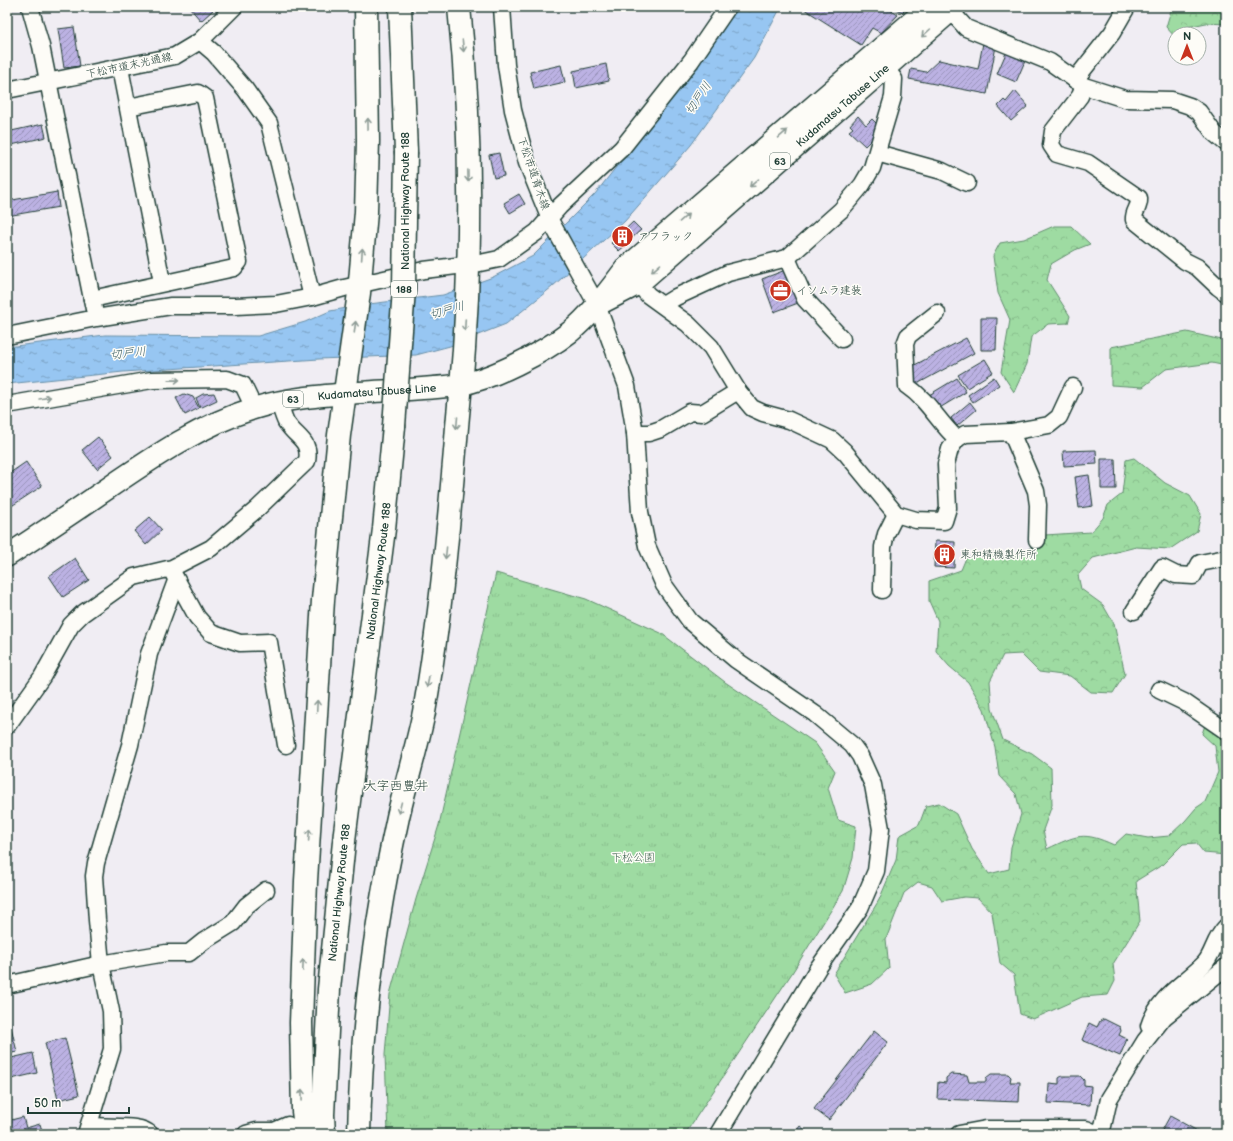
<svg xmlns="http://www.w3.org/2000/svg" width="1233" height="1141" font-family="'Balsamiq Sans','Klee One',sans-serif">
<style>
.grass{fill:url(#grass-tufts);stroke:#5e8c6b}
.forest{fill:url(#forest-crowns);stroke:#5e8c6b}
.water{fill:url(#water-ripples);stroke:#678fa6}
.building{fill:url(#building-hatch);stroke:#1f3d34}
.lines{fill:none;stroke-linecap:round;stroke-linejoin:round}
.minor-casing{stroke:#1f3d34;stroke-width:19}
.major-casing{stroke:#1f3d34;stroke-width:24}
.highway-casing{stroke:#1f3d34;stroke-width:25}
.minor{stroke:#fdfcf7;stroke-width:16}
.major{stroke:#fdfcf7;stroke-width:21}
.highway{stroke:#fdfcf7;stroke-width:22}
.highway-bridge-casing{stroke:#1f3d34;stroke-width:25;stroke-linecap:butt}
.highway-bridge{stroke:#fdfcf7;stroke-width:22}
.oneway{stroke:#8e9c96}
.labels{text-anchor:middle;stroke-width:3;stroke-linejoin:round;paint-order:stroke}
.shield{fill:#fdfcf7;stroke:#62766e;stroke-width:1}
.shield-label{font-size:10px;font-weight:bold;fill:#1f3d34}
.street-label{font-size:11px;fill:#1f3d34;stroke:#fdfcf7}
.poi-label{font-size:11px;fill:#1f3d34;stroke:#fdfcf7;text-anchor:start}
.park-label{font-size:11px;fill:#385d4a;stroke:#fdfcf7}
.water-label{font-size:12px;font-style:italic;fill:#3d5f64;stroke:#fdfcf7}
.quarter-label{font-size:13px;fill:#1f3d34;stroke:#fdfcf7}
</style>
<defs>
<pattern id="grass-tufts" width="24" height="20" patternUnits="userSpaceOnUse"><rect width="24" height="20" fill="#9edba2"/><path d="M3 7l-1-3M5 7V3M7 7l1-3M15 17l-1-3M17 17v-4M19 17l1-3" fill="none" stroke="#88bd8c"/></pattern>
<pattern id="forest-crowns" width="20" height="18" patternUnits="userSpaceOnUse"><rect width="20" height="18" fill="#9edba2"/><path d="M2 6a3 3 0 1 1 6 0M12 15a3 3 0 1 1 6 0" fill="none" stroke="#88bd8c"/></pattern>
<pattern id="water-ripples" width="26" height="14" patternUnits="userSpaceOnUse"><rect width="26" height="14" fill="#97c6f2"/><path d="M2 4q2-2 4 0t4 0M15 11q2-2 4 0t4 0" fill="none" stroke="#7ba2c5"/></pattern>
<pattern id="building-hatch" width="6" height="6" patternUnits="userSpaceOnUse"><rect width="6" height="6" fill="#bcb2e3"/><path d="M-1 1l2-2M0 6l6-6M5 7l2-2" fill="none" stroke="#9892b9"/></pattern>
</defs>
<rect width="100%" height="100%" fill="#f0edf3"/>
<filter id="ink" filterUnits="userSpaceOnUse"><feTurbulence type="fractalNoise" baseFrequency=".025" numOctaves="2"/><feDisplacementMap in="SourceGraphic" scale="8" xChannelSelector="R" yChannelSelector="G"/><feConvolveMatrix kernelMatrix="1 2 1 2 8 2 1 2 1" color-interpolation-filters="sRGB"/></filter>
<g filter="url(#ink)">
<polygon class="grass" points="496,573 586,599 661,633 725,682 815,743 835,771 828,788 838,820 856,826 853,858 843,891 792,973 685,1134 388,1134 385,1055 390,994 416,899 439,825"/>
<g class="forest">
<polygon points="1172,7 1221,7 1226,12 1226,24 1206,23 1187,27 1184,34 1175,34 1175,37 1166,27"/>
<polygon points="1054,226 1071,226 1090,244 1075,250 1051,264 1047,280 1070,316 1068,323 1048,324 1031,337 1027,364 1014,392 1001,372 1010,320 998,293 993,256 1000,243 1024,239"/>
<polygon points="1187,332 1226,341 1226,366 1212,363 1166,369 1143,387 1111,385 1111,347"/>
<path d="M 1134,458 L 1165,483 L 1190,496 L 1201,514 L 1197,531 L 1170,549 L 1136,547 L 1093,558 L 1078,575 L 1081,589 L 1103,605 L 1114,624 L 1125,674 L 1113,693 L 1091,692 L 1070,676 L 1039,672 L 1021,654 L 1003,655 L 990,681 L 992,709 L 1003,740 L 1032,754 L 1051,768 L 1052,805 L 1043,830 L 1047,849 C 1077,835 1083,831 1114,845 L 1126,834 L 1148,838 L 1169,836 L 1185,821 L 1196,808 L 1205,802 L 1218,772 L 1215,746 L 1202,734 L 1205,725 L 1226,737 L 1226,855 L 1204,853 L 1196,843 L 1183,844 L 1162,865 L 1136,881 L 1140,921 L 1113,964 L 1115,981 L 1108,995 L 1082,997 L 1033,1019 L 1020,1014 L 1014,975 L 1000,963 L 992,913 L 978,898 L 964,897 L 942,901 L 932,886 L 918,882 L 904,893 L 886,939 L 889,968 L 872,984 L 845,993 L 834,974 L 879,900 L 896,860 L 899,836 L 919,825 L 926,806 L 939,803 L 956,814 L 972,849 L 989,874 L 1009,869 L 1011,847 L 1021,814 L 1016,794 L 999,776 L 995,747 L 984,709 L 968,682 L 949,666 L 936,651 L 938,621 L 929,601 L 929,581 L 961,570 L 966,558 L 989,551 L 1008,558 L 1025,553 L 1045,535 L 1091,532 L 1103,518 L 1108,505 L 1122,494 L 1126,460 Z"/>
</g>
<polygon class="water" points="736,7 781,7 754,58 691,145 625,221 552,287 506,324 450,346 416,355 319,359 123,372 7,384 7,347 105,335 258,336 305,322 330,311 369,304 443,295 493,277 533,256 595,194 708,50"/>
<g class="building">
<polygon points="189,7 211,7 213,10 201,21"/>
<polygon points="801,7 885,7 898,15 881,33 872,28 861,45"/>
<polygon points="890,7 907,7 903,12"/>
<polygon points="74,27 80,66 64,68 58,29"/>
<polygon points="983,43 996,46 987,94 909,79 911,69 926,72 939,60 978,69"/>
<polygon points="1006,53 1025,61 1016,82 997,74"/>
<polygon points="606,64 609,81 576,88 573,71"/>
<polygon points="561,65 565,82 534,89 530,72"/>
<polygon points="1015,91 1028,106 1011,121 998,106 1004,100 1006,102"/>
<polygon points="858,116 866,125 872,119 882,129 865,146 849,131 853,128 850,125"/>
<polygon points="43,124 46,137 7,146 7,132"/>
<polygon points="499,153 504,176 494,178 489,155"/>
<polygon points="57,192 59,207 7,216 7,201"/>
<polygon points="519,194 525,204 510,213 504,203"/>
<polygon points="633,222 641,230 632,238 629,234 624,239 628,243 619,251 611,243"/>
<polygon points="788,269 801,302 774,312 762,279"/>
<polygon points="981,318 997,318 996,350 981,350"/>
<polygon points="966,338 974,353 917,384 909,368"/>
<polygon points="985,359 993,372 967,388 958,375"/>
<polygon points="994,377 999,385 973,402 968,395"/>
<polygon points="957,378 966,392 938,409 929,395"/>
<polygon points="214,393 217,400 200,408 196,398 203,394"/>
<polygon points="184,394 193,397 199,408 185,415 176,398"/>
<polygon points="970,402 976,410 957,426 951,418"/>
<polygon points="98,437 113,456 97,469 82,450"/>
<polygon points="1096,450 1097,464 1064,466 1063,451"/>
<polygon points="1101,459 1115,459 1116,489 1101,489"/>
<polygon points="26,462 42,486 7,509 7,475"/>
<polygon points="1089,475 1093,506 1079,508 1075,477"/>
<polygon points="150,517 162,530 146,545 134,531"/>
<polygon points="935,541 955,542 954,568 934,567"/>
<polygon points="75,558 89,580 63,597 49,576"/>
<polygon points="7,1010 17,1052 7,1054"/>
<polygon points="1104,1019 1120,1027 1121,1031 1119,1035 1127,1039 1120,1056 1082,1040 1089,1023 1097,1027 1100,1021"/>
<polygon points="874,1031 888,1042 829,1120 814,1109"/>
<polygon points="65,1038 79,1095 58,1100 45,1043"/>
<polygon points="33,1053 37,1073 7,1080 7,1059"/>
<polygon points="951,1074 967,1075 969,1082 986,1082 986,1078 991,1074 1008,1074 1011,1077 1010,1082 1020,1082 1019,1102 937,1099 938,1082 946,1083 946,1078"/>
<polygon points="1062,1076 1080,1076 1084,1080 1084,1085 1091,1086 1090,1105 1048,1103 1049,1083 1059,1084 1059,1078"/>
<polygon points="1170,1116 1203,1134 1160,1134"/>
<polygon points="23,1117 26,1128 40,1124 43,1134 7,1134 7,1121"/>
<polygon points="800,1126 810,1134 794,1134"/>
</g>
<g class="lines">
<defs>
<g id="minor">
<polyline points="30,7 41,46 94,309"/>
<polyline points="502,7 506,65 513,110 527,163 551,222 597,305 627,386 635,433 640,512 647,546 664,585 690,621 736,660 815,714 852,745 860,756 873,785 881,829 876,871 860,908 818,968 718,1134"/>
<polyline points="947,7 966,28 1050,62 1084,86 1125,99 1172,100 1190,106 1199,112 1214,133 1226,143"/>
<polyline points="200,41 214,53 245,89 269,123 312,297"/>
<polyline points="120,68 162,282"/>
<polyline points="1075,80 1112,33 1127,7"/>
<path d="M 1084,86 L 1080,96 L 1053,131 L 1051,145 L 1057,154 L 1088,163 L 1139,198 C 1140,208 1133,211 1134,220 L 1185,261 L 1197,267 L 1218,287 L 1226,293"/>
<polyline points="7,90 175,56 200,41 234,7"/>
<polyline points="877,153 942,171 967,183"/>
<polyline points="787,258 805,299 842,339"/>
<polyline points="632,276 648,295 688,324 711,347 738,391 752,408 763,413 789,420 832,440 845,452 896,514 916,520 944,521 948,508 946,464 950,449 957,439 965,434 1011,432 1049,425 1059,417 1073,387"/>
<polyline points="92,299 234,268 239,262 205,98 198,93 128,107"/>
<polyline points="663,305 676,297 728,273 787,258 841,210 862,185 872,168 893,97 894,79 879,59"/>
<path d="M 937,313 L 908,336 L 905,344 L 907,386 C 929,401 938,422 957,439"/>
<polyline points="7,336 96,318 171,306 236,306 276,304 312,297 344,288 424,270 480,263 499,259 537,232 560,206 622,148 691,61 728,7"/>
<polyline points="7,405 152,380 227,379 243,385 254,408"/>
<polyline points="1011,432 1036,491 1038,505 1037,540"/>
<polyline points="635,433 649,433 661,429 690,412 702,413 738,391"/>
<polyline points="174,575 197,617 211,633 240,643 269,642 286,745"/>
<polyline points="882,590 883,547 886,534 896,514"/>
<polyline points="1134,611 1162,568 1176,575 1193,576 1200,563 1226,558"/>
<polyline points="1159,690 1184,702 1226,731"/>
<path d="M 7,726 L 42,677 L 71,625 L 82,614 L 134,577 L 172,568 L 211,548 L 257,509 L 307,461 C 311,440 296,438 286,422 C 283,416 281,408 279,402"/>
<polyline points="7,985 101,964 166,953 189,953 204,941 233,923 246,906 266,890"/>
<path d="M 1149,1026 C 1158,997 1184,984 1204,964 C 1213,955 1214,939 1226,927"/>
<path d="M 89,1125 C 105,1129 140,1123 150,1134"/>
<polyline points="86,1134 112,1049 111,1011 101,964 97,920 94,876 96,863 130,745 149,654 176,581"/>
<polyline points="246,1134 257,1131 274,1131 288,1125"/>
<polyline points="959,1134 986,1129 1086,1129 1098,1134"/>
<polyline points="1098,1134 1103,1126 1109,1099 1145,1041 1164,1017 1226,967"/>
</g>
<g id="major">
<path id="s1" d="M 603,302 L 638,284 L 955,7"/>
<path id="s2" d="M 7,556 C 37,536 68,516 98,495 C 148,461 197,426 255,408 C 291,397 329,395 367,392 C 397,390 429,389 459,385 C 492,379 543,353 570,332 C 592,314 609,290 626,268 L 929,7"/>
</g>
<g id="highway">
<polyline points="400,7 406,152"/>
<polyline points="306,1134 303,1111 301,1023 306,881 323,600 339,435 359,293 366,212 368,141 366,7"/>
<path id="s3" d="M 324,1134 L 323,1115 L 329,989 L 345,832 L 384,529 L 394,426"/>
<path d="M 359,1134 C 361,1027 375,922 398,817 C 406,782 417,747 424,712 C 440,622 448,531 456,440 C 458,410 462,379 464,349 C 472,236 471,120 459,7"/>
</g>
</defs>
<use href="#minor" class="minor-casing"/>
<use href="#major" class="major-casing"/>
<use href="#highway" class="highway-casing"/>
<use href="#minor" class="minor"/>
<use href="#major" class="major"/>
<use href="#highway" class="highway"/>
<defs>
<polyline id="highway-bridge" points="394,426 404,289 406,152"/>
</defs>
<use href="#highway-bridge" class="highway-bridge-casing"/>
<use href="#highway-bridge" class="highway-bridge"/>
</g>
<defs><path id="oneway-shaft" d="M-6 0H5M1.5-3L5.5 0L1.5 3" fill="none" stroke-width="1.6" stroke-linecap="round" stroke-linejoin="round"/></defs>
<g class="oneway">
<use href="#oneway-shaft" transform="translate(926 33) rotate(138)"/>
<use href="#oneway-shaft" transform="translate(463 46) rotate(84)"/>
<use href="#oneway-shaft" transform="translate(368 124) rotate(-91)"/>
<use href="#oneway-shaft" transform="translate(783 134) rotate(-41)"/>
<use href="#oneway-shaft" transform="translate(468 176) rotate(89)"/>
<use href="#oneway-shaft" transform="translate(754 183) rotate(139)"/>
<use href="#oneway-shaft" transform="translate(684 218) rotate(-41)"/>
<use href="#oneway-shaft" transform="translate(362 254) rotate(-86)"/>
<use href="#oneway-shaft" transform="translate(656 268) rotate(139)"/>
<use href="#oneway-shaft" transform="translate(465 325) rotate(93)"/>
<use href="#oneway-shaft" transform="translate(355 327) rotate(-83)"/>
<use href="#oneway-shaft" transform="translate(174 380) rotate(-1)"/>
<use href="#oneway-shaft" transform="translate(45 398) rotate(-10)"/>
<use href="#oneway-shaft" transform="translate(457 423) rotate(95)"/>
<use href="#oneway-shaft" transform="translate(446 553) rotate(96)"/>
<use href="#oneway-shaft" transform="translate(428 682) rotate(99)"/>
<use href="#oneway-shaft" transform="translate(317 706) rotate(-87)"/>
<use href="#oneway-shaft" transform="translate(400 808) rotate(104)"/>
<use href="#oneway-shaft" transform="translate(309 835) rotate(-86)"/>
<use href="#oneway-shaft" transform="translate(303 965) rotate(-88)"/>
<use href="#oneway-shaft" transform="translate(302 1095) rotate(-91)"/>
</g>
</g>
<defs>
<symbol id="building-disc" viewBox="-11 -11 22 22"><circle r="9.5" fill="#c8321e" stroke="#fdfcf7"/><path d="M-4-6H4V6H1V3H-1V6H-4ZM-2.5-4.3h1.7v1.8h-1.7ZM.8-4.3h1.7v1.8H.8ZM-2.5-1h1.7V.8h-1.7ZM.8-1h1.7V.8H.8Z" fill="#fff"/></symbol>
<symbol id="office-disc" viewBox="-11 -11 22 22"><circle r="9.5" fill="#c8321e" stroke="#fdfcf7"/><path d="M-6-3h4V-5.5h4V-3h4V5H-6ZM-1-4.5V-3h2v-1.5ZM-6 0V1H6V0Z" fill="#fff"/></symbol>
</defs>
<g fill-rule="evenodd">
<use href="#building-disc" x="610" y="224" width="25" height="25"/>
<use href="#office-disc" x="768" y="278" width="25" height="25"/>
<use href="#building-disc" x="932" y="542" width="25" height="25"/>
</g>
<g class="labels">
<g class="shield">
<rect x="770" y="153" width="20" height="16" rx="3"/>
<rect x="391" y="281" width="26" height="16" rx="3"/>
<rect x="283" y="391" width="20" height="16" rx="3"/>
</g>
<g class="shield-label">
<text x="780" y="165">63</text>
<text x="404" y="293">188</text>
<text x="293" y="403">63</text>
</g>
<g class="street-label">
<text transform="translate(129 65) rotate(-12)" y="4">下松市道末光通線</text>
<text dy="4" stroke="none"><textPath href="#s1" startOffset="311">Kudamatsu Tabuse Line</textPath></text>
<text transform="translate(534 173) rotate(71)" y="4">下松市道青木線</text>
<text transform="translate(405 201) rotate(-90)" y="4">National Highway Route 188</text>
<text dy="4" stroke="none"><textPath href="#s2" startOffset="413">Kudamatsu Tabuse Line</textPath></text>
<text dy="4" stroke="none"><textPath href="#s3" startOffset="566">National Highway Route 188</textPath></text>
<text dy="4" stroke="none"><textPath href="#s3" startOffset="242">National Highway Route 188</textPath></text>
</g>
<g class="poi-label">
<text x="638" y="240">アフラック</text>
<text x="796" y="294">イソムラ建装</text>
<text x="960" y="558">東和精機製作所</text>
</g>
<g class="park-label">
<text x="633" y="861">下松公園</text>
</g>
<g class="water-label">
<text transform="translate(698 98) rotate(-56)" y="4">切戸川</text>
<text transform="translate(447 310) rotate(-15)" y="4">切戸川</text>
<text transform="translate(128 353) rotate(-6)" y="4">切戸川</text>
</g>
<g class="quarter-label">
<text x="396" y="790">大字西豊井</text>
</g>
</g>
<rect width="1233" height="1141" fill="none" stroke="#fdfcf7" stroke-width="24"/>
<rect x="12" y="12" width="1209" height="1117" fill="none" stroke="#1f3d34" stroke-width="1.5" filter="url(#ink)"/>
<g transform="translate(1187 46)"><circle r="19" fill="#fdfcf7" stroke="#a4b0a9"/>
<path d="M0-3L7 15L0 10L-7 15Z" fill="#c8321e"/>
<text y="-6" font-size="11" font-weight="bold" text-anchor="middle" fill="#1f3d34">N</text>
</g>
<path d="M28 1107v6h101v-6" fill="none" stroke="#1f3d34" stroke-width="2"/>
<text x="34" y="1107" font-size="12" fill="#1f3d34" stroke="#fdfcf7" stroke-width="3" paint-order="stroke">50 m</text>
</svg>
